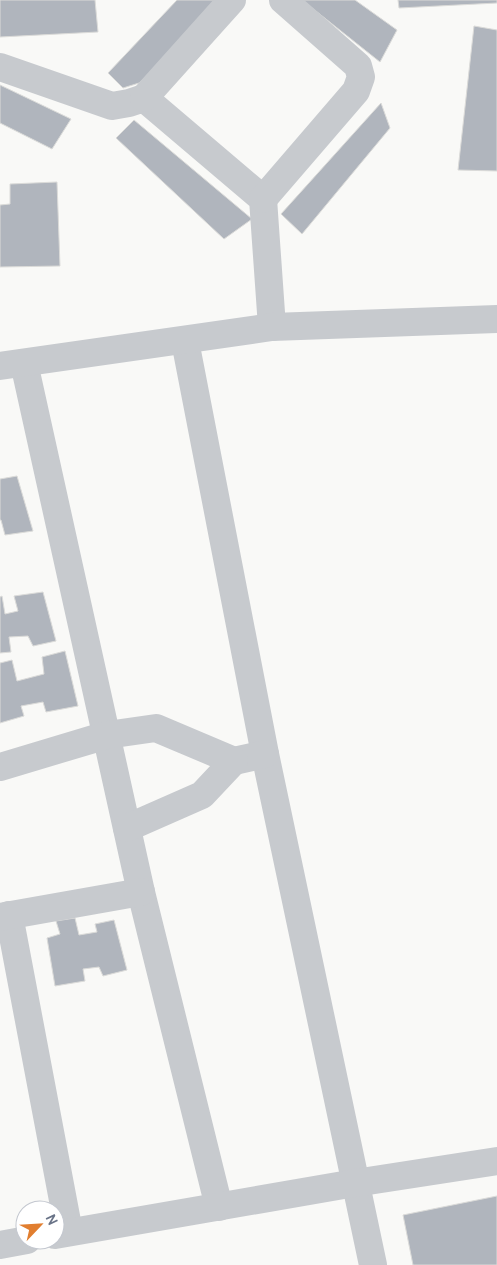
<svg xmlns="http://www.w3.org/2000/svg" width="497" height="1265" font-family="Cabin,sans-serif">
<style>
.building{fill:#b0b5bd;stroke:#dbdbd9}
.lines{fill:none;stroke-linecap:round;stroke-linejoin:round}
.minor{stroke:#c7cace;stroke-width:28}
</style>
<rect width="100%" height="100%" fill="#f9f9f7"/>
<g class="building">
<polygon points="0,0 95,0 98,32 0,37"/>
<polygon points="177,0 222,0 139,83 123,88 108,73"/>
<polygon points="302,0 355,0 397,30 380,62"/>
<polygon points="398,0 497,0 497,3 399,8"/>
<polygon points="474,26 497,30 497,171 458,170"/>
<polygon points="0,85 71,119 52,149 0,123"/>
<polygon points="381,103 390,128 302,234 281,214"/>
<polygon points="134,120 252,219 224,239 116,138"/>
<polygon points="57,182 60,266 0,267 0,205 10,204 10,184"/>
<polygon points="17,476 33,531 5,535 1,520 0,520 0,479"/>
<polygon points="43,592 56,641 33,646 28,636 9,637 11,652 0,653 0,597 2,596 5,614 18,611 14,596"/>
<polygon points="65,651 78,706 46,712 43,702 21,706 24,716 0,723 0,663 12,660 17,681 44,674 42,657"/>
<polygon points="75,918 79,935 97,932 95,924 114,920 127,970 103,976 99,967 83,969 85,981 55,986 47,938 60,934 56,921"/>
<polygon points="497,1196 497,1265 413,1265 403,1215"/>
</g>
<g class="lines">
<g class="minor">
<polyline points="0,67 112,106 129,103 144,98 263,199 272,327"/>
<polyline points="144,98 232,0"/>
<polyline points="263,199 356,91 361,77 358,66 283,0"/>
<polyline points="185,341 265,754 373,1265"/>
<polyline points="24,363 141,892 219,1207"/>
<polyline points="0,366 272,327 497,319"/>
<polyline points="0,767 107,735 156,728 234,761 265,754"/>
<polyline points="127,828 202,795 234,761"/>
<polyline points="9,915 69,1232"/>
<polyline points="0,917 141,892"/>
<polyline points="55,1235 355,1183 497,1161"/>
<polyline points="0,1245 27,1240"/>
</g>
</g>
<g transform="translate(40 1225) rotate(65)"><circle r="24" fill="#ffffff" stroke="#c3c7cf"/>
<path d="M0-4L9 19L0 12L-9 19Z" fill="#e17e2f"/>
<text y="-8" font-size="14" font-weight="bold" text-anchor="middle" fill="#697387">N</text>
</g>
</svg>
